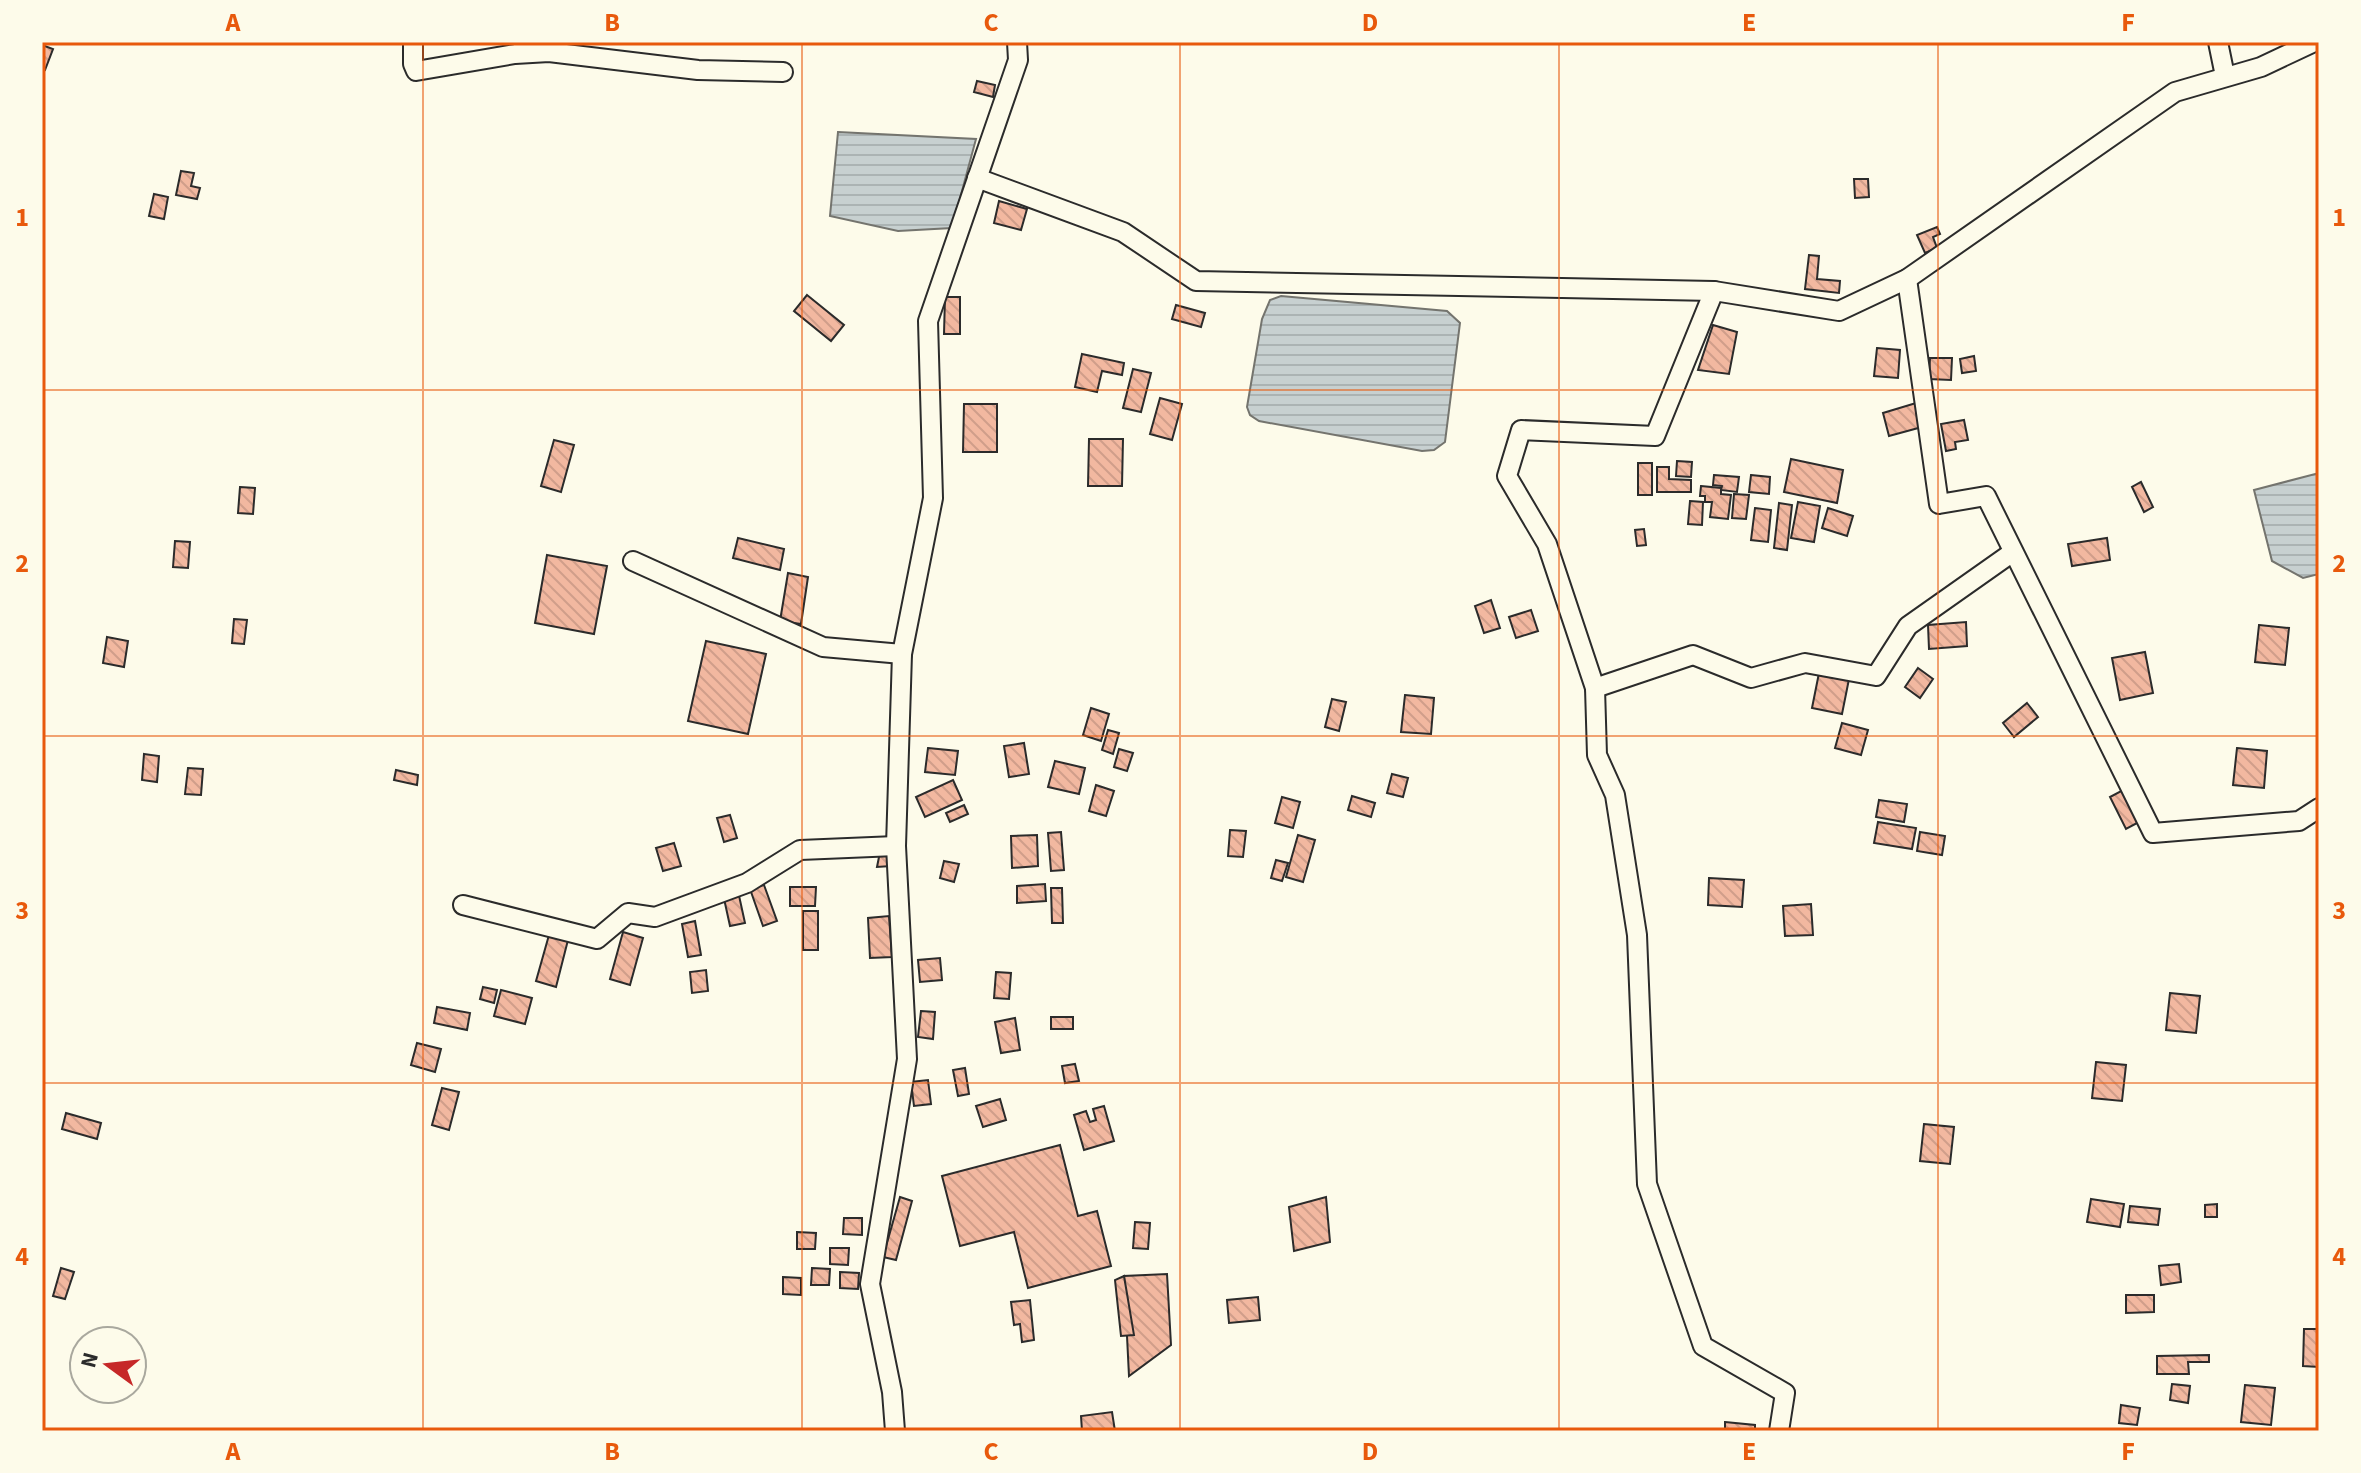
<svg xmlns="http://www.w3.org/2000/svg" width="2361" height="1473" font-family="'Source Sans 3',sans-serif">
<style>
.water{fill:url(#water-rules);stroke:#74746e;stroke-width:2}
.building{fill:url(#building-back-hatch);stroke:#2b2b2b;stroke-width:2}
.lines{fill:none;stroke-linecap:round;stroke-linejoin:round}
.minor-casing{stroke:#2b2b2b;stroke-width:22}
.minor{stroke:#fdfbea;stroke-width:18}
.grid{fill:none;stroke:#e8590c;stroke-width:2;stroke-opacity:0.55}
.neatline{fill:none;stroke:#e8590c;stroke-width:3}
.grid-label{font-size:26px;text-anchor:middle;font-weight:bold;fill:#e8590c}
</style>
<defs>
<pattern id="water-rules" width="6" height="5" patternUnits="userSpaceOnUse" patternTransform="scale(2)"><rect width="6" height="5" fill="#c7d0d0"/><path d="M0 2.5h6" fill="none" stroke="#abb3b3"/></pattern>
<pattern id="building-back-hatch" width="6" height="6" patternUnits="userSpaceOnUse" patternTransform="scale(2)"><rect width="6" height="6" fill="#f2b8a0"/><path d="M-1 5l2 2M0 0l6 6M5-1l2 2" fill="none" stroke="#d09e8a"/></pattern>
</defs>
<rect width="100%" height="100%" fill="#fdfbea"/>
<g class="water">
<polygon points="838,132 976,139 952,228 898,231 830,216"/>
<polygon points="1281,296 1447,311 1460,323 1445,442 1434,450 1422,451 1259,421 1250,415 1247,407 1262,319 1270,300"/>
<polygon points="2319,473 2319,574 2303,578 2272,561 2254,490"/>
</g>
<g class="building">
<polygon points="42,45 53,49 45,70 42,69"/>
<polygon points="977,81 995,85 993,97 974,92"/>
<polygon points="181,171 194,173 191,186 200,188 197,199 176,195"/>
<polygon points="1854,179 1868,179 1869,197 1855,198"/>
<polygon points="154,194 168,197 164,219 149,216"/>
<polygon points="999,201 1027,209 1021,230 994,223"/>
<polygon points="1937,227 1940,234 1933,237 1937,248 1925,253 1917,235"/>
<polygon points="1809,255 1819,256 1817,279 1840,281 1839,293 1805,289"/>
<polygon points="807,295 844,325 831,341 794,311"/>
<polygon points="945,297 960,297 960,334 944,334"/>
<polygon points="1176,305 1205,313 1201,327 1172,319"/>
<polygon points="1713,325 1737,332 1729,374 1698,370"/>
<polygon points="1877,348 1900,350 1898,378 1874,376"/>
<polygon points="1082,354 1124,363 1122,375 1102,371 1097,392 1075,387"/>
<polygon points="1974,356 1976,371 1962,373 1960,359"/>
<polygon points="1930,358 1952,358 1951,380 1929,379"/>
<polygon points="1133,369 1151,373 1141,412 1123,408"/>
<polygon points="1160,398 1182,404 1172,440 1150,434"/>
<polygon points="1916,403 1922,427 1889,436 1883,413"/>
<polygon points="964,404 997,404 997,452 963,452"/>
<polygon points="1964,420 1968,440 1955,442 1956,449 1946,451 1941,424"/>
<polygon points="1089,439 1123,439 1122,486 1088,486"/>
<polygon points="554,440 574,445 561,492 541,486"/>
<polygon points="1791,459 1843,470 1837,503 1784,492"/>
<polygon points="1677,461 1692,462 1691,477 1676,476"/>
<rect x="1638" y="463" width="14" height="32"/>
<polygon points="1657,467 1669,467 1669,479 1691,480 1691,492 1657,492"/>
<polygon points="1714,475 1739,477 1737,492 1721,490 1722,486 1713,485"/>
<polygon points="1751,475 1770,477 1769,494 1749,492"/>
<polygon points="2141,482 2153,507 2144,512 2132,487"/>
<polygon points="1701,486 1721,488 1721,494 1731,495 1728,519 1710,517 1712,502 1705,502 1705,496 1700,496"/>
<polygon points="240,487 255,488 253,514 238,513"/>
<polygon points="1734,494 1749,495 1746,519 1732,518"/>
<polygon points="1690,501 1703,502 1702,525 1688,524"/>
<polygon points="1798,502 1820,506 1814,542 1791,538"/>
<polygon points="1779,503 1792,505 1787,550 1774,548"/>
<polygon points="1755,508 1771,510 1768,542 1751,540"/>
<polygon points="1828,508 1853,516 1847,536 1822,528"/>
<polygon points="1644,529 1646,545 1637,546 1635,530"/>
<polygon points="738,538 784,549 780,570 733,558"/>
<polygon points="2107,538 2110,560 2072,566 2068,544"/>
<polygon points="175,541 190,542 188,568 173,567"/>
<polygon points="547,555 607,566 594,634 535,623"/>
<polygon points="788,573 808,577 801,624 780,621"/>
<polygon points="1491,600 1500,628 1484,633 1475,606"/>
<polygon points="1531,610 1538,631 1516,638 1509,617"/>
<polygon points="234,619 247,620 244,644 232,643"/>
<polygon points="1966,622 1967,646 1929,649 1928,625"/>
<polygon points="2259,625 2289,628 2285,665 2255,662"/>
<polygon points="107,637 128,641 124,667 103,663"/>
<polygon points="706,641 766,654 748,734 688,721"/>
<polygon points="2145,652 2153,693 2120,700 2112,658"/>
<polygon points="1918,668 1933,679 1920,698 1905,687"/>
<polygon points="1819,673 1849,679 1842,714 1812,708"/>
<polygon points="1405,695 1434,698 1431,734 1401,732"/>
<polygon points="1332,699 1346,702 1339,731 1325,727"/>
<polygon points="2027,703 2038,717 2014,737 2003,723"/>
<polygon points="1091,708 1109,714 1101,741 1083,735"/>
<polygon points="1842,723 1868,730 1861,755 1835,748"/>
<polygon points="1108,730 1119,733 1113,754 1102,750"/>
<polygon points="1024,743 1029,774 1009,777 1004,746"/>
<polygon points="928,748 958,751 955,775 925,772"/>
<polygon points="2237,748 2267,751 2264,788 2233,785"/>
<polygon points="1119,749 1133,753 1127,771 1114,767"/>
<polygon points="144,754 159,756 157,782 142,780"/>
<polygon points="1055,761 1085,768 1079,794 1048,787"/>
<polygon points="188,768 203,769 201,795 185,794"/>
<polygon points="396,770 418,775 417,785 394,780"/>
<polygon points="1392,774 1408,778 1403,797 1387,793"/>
<polygon points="953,780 962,800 925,817 916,797"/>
<polygon points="1096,785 1114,791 1106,816 1089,811"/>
<polygon points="2123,790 2139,822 2126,829 2110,797"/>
<polygon points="1352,796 1375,803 1371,817 1348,810"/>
<polygon points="1282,797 1300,802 1293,828 1275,823"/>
<polygon points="1879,800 1907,804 1904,822 1876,817"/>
<polygon points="964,805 968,814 950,822 946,813"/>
<polygon points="730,815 737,838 724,842 717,818"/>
<polygon points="1878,822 1916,828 1912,849 1874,843"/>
<polygon points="1230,830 1246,831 1243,857 1228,856"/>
<polygon points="1061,832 1064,870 1051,871 1048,833"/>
<polygon points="1920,832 1945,836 1942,855 1917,851"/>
<polygon points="1037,835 1038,866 1012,868 1011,836"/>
<polygon points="1298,835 1315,840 1303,882 1286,877"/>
<polygon points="674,843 681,866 663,871 656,848"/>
<polygon points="881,847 894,850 891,866 877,867"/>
<polygon points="1276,860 1288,863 1282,881 1271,878"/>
<polygon points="944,861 959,864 954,882 940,878"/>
<polygon points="1709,878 1744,880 1742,907 1708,905"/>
<polygon points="1045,884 1046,901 1017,903 1017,886"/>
<polygon points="764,885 777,921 763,926 750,889"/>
<polygon points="790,887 816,887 815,906 790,906"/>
<polygon points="1051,888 1062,888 1063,923 1052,923"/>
<polygon points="738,891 745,923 730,926 723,894"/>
<polygon points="1811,904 1813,935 1785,936 1783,906"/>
<rect x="803" y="911" width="15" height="39"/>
<polygon points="889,916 892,957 870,958 868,918"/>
<polygon points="695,921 701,955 688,957 682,924"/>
<polygon points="623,932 643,938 630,985 610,979"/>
<polygon points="549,935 568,940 556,987 536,981"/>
<polygon points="940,958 942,980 920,982 918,960"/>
<polygon points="706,970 708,991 692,993 690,972"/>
<polygon points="996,972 1011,973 1009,999 994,998"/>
<polygon points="483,987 497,990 494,1003 480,999"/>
<polygon points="501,990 532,998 525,1024 494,1016"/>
<polygon points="2170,993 2200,996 2196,1033 2166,1030"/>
<polygon points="437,1007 470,1013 467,1030 434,1023"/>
<polygon points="921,1011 935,1012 933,1039 918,1037"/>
<rect x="1051" y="1017" width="22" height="12"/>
<polygon points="1015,1018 1020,1050 1001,1053 995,1022"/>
<polygon points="417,1043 441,1049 435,1072 411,1065"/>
<polygon points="2096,1062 2126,1065 2122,1101 2092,1098"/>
<polygon points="1075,1064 1079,1081 1065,1083 1062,1066"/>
<polygon points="965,1068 969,1094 958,1096 953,1070"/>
<polygon points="928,1080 931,1104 914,1106 911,1082"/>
<polygon points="442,1088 459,1092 449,1130 432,1125"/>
<polygon points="1000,1099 1006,1120 983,1127 976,1106"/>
<polygon points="1104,1106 1114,1141 1084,1150 1074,1115 1086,1111 1090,1122 1096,1120 1093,1109"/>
<polygon points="66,1113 101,1123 97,1139 62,1129"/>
<polygon points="1924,1124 1954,1127 1950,1164 1920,1161"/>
<polygon points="1060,1145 1078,1216 1097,1211 1111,1266 1028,1288 1014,1232 960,1246 942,1176"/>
<polygon points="900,1197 912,1201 896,1260 883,1257"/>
<polygon points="1326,1197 1330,1242 1294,1251 1289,1207"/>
<polygon points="2091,1199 2124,1204 2120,1227 2087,1222"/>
<polygon points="2217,1204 2217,1217 2205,1217 2205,1205"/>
<polygon points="2130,1206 2160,1209 2158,1225 2128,1222"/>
<polygon points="844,1218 862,1218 862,1235 843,1234"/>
<polygon points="1135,1222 1150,1223 1148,1249 1133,1248"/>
<polygon points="797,1232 816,1233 815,1249 797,1249"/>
<polygon points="830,1248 849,1248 848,1265 830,1264"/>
<polygon points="2179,1264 2181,1282 2161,1285 2159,1266"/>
<polygon points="61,1268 74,1272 65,1299 53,1296"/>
<polygon points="812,1268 830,1269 829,1285 811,1285"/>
<polygon points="840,1272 859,1273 858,1289 840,1288"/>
<polygon points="1167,1274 1171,1345 1129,1376 1124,1276"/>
<polygon points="1124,1276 1134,1335 1121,1336 1115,1280"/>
<polygon points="783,1277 801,1278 801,1295 783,1294"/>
<polygon points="2126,1295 2154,1295 2154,1312 2126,1313"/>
<polygon points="1258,1297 1260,1320 1229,1323 1227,1300"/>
<polygon points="1030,1300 1034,1340 1022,1342 1020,1324 1014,1325 1011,1302"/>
<polygon points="2304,1329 2319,1329 2319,1367 2303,1366"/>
<polygon points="2209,1355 2209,1362 2188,1362 2189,1374 2157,1374 2157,1356"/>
<polygon points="2172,1384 2190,1386 2188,1403 2170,1400"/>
<polygon points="2245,1385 2275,1388 2271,1425 2241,1422"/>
<polygon points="2121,1405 2140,1408 2137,1425 2119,1423"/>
<polygon points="1112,1412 1115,1431 1082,1431 1081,1416"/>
<polygon points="1725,1422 1755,1425 1755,1431 1725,1431"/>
</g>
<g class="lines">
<defs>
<g id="minor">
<polyline points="413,42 413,64 416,71 515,54 549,52 698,70 783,72"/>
<polyline points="2218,42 2225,76"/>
<polyline points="977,178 1123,232 1196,281 1714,291 1839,311 1907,279 2175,92 2261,67 2314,42"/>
<polyline points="1907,279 1939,504 1986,496 2153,833 2299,821 2319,808"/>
<polyline points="1714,291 1655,436 1521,430 1507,476 1547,544 1595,688 1597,755 1615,795 1637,935 1647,1184 1703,1346 1785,1393 1779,1431"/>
<polyline points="633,561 823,647 902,654"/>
<polyline points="1595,688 1693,655 1751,678 1805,663 1876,676 1908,626 2013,552"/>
<polyline points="463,905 597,939 628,913 655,917 747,883 800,850 896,846"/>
<polyline points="895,1431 892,1392 870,1284 907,1059 896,846 902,654 933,498 928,321 1018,60 1017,42"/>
</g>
</defs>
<use href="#minor" class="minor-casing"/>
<use href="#minor" class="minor"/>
</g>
<path class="grid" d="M 423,42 L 423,1431M 802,42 L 802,1431M 1180,42 L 1180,1431M 1559,42 L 1559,1431M 1938,42 L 1938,1431M 42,390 L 2319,390M 42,736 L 2319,736M 42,1083 L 2319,1083"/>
<rect width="2361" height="1473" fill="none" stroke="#fdfbea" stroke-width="88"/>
<g transform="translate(108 1365) rotate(285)"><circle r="38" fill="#fdfbea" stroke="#a9a89e" stroke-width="2"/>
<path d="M0-6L14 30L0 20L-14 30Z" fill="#c62828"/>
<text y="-12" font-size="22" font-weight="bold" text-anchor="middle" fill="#2b2b2b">N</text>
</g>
<rect x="44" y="44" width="2273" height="1385" class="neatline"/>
<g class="grid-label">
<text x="233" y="31">A</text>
<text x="612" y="31">B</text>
<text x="991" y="31">C</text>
<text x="1370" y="31">D</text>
<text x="1749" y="31">E</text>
<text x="2128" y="31">F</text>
<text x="22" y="226">1</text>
<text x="2339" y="226">1</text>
<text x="22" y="572">2</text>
<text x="2339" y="572">2</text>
<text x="22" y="919">3</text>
<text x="2339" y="919">3</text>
<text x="22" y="1265">4</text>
<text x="2339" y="1265">4</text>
<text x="233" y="1460">A</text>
<text x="612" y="1460">B</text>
<text x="991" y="1460">C</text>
<text x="1370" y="1460">D</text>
<text x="1749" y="1460">E</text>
<text x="2128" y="1460">F</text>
</g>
</svg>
